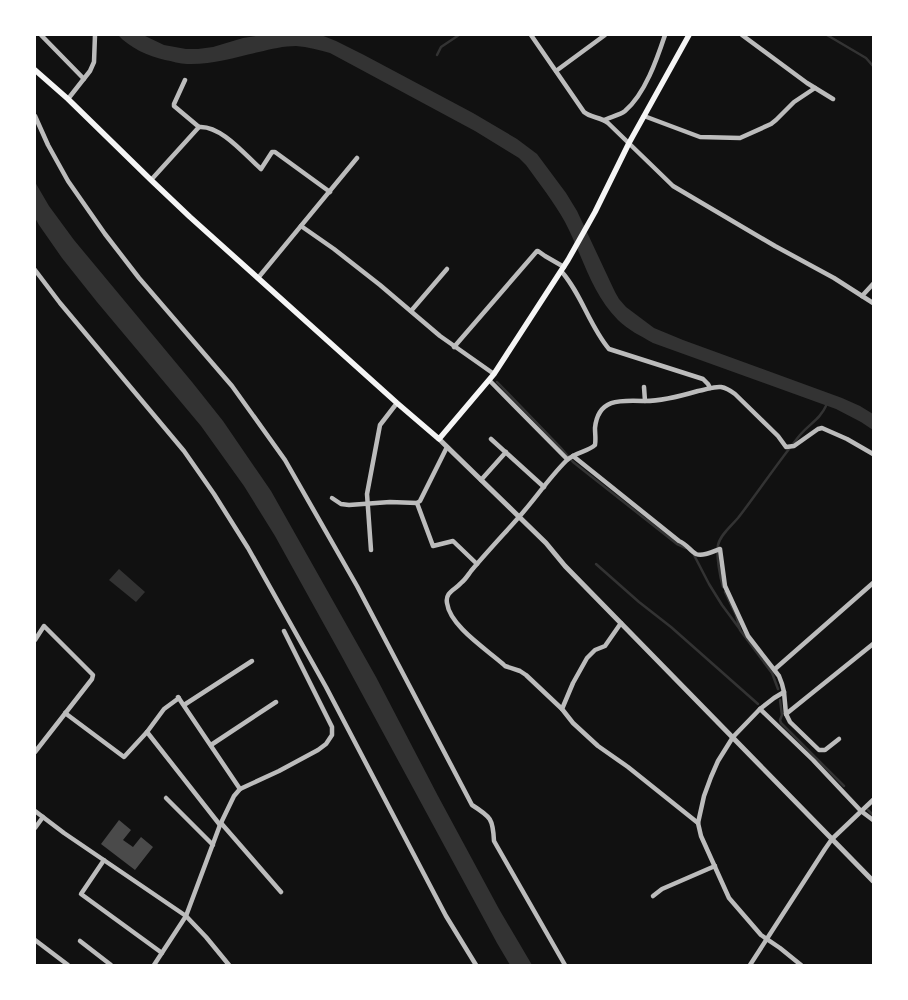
<svg xmlns="http://www.w3.org/2000/svg" width="908" height="1000" font-family="'Golos Text',sans-serif">
<style>
.water{fill:#333}
.lines{fill:none;stroke-linecap:round;stroke-linejoin:round}
.stream{stroke:#333;stroke-width:2.5}
.building{fill:#4a4a4a}
.minor{stroke:#bcbcbc;stroke-width:4.5}
.tertiary{stroke:#bcbcbc;stroke-width:5}
.secondary{stroke:#f5f5f5;stroke-width:5.5}
</style>
<rect width="100%" height="100%" fill="#111"/>
<g class="water">
<path d="M 118,35 L 143,35 L 164,45 L 186,49 L 198,49 L 213,47 L 243,38 L 263,35 L 321,35 L 336,41 L 364,55 L 473,113 L 517,139 L 537,154 L 566,193 L 577,211 L 615,292 L 619,299 L 626,307 L 654,328 L 683,340 L 842,398 L 860,406 L 873,414 L 873,430 L 861,422 L 836,409 L 653,343 C 641,336 628,330 618,320 C 591,293 582,254 565,222 C 554,202 539,183 526,165 L 519,158 L 475,131 L 330,53 C 319,50 308,47 296,46 C 284,46 271,49 259,52 C 236,57 211,65 187,64 C 180,64 172,61 165,60 C 148,56 130,48 118,35 Z"/>
<polygon points="35,182 49,206 74,240 192,382 223,421 271,491 376,677 438,796 499,909 532,965 510,965 497,943 341,655 275,536 244,486 201,426 97,302 62,258 39,225 35,218"/>
<polygon points="119,569 145,592 136,602 109,580"/>
</g>
<g class="lines">
<g class="stream">
<polyline points="827,35 866,58 873,66"/>
<polyline points="437,55 441,47 459,35"/>
<polyline points="497,382 560,447 573,462 677,544 686,548"/>
<polyline points="694,555 709,584 722,605 739,628"/>
<polyline points="596,564 639,602 671,627 758,704"/>
<path d="M 723,587 C 720,577 716,555 718,545 C 720,535 731,526 738,518 C 759,491 778,462 800,435 C 811,422 819,421 827,404"/>
<polyline points="725,592 736,615 740,630 772,673 778,689"/>
<polyline points="780,700 782,715 780,720 781,723 844,786"/>
<polyline points="868,810 873,815"/>
</g>
</g>
<polygon class="building" points="119,820 131,830 123,840 133,847 141,837 153,847 135,870 101,844"/>
<g class="lines">
<g class="minor">
<polyline points="41,35 84,79"/>
<path d="M 531,35 L 584,112 C 591,118 601,117 608,123 L 673,186 L 775,246 L 834,278 L 873,303"/>
<polyline points="742,35 807,83 833,99"/>
<polyline points="556,71 605,35"/>
<path d="M 185,80 L 174,104 L 174,106 L 199,127 C 221,125 246,156 261,169 L 272,152 L 275,152 L 330,192"/>
<polyline points="68,99 90,71 94,62 95,35"/>
<path d="M 35,116 L 48,145 L 68,181 L 105,234 L 139,278 L 232,386 L 285,460 L 357,586 L 472,805 C 491,817 493,819 494,841 L 565,965"/>
<polyline points="644,116 700,137 740,138 771,124 776,120 794,102 815,88"/>
<path d="M 604,120 C 610,117 620,115 625,111 C 645,94 657,59 665,35"/>
<polyline points="151,180 199,127"/>
<polyline points="301,226 334,249 380,285 440,336 494,374"/>
<polyline points="35,270 60,303 184,451 214,494 248,548 326,687 446,916 476,965"/>
<path d="M 561,271 C 581,293 590,327 609,349 L 703,379 L 708,384 L 710,388"/>
<polyline points="258,278 357,158"/>
<polyline points="862,296 873,284"/>
<polyline points="411,311 447,269"/>
<polyline points="454,347 537,251 538,251 545,256 564,267"/>
<polyline points="489,380 567,459"/>
<path d="M 645,401 C 662,401 681,396 698,391 C 706,390 714,386 721,387 C 727,388 731,391 735,394 L 778,436 L 786,447 L 794,446 L 818,429 L 822,428 L 847,439 L 873,454"/>
<polyline points="491,439 544,487"/>
<polyline points="447,447 420,501 417,503 433,546 453,541 477,564"/>
<path d="M 573,456 L 679,541 C 687,544 690,551 696,554 C 703,557 714,551 720,549 L 725,586 L 748,636 L 779,676 L 782,684 L 784,692"/>
<polyline points="481,480 506,452"/>
<polyline points="332,498 341,504 349,505 390,502 417,503"/>
<polyline points="371,550 367,494 380,425 397,403"/>
<polyline points="621,623 605,646 595,650 587,658 573,683 562,709 573,723 598,746 628,767 698,823"/>
<polyline points="35,640 44,626 93,675 92,679 35,752"/>
<polyline points="775,669 873,583"/>
<polyline points="178,697 240,789"/>
<polyline points="184,705 252,661"/>
<path d="M 562,709 L 526,675 L 520,671 L 505,666 L 503,664 C 486,649 450,626 447,603 C 445,592 455,590 461,583 C 465,580 468,575 471,571 C 486,553 503,535 519,517 C 535,499 549,478 566,461 C 574,452 588,452 595,445 C 596,439 595,434 595,428 C 598,398 621,400 645,401 L 644,387"/>
<polyline points="760,709 813,760 861,811 873,820"/>
<polyline points="65,713 124,757 147,732 164,709 179,698"/>
<polyline points="786,714 790,722 819,750 825,750 839,739"/>
<polyline points="147,732 220,825"/>
<polyline points="211,745 276,702"/>
<polyline points="166,798 213,845"/>
<polyline points="35,811 64,833 186,916 206,937 229,965"/>
<polyline points="221,823 281,892"/>
<polyline points="35,828 43,817"/>
<polyline points="104,860 81,894 162,953"/>
<polyline points="653,896 662,889 715,866"/>
<polyline points="35,940 68,965"/>
<polyline points="80,941 111,965"/>
<polyline points="154,965 186,916 220,825 234,796 240,789 279,771 318,750 326,744 332,735 332,727 284,631"/>
<polyline points="750,965 825,849 832,839 873,800"/>
<polyline points="801,965 780,948 761,935 729,898 701,836 698,823 704,796 711,777 718,761 733,737 760,709 774,698 784,692 786,714 873,644"/>
</g>
<polyline class="tertiary" points="439,439 546,543 565,566 873,881"/>
<polyline class="secondary" points="35,70 68,99 151,180 190,217 397,403 439,439 494,374 568,260 595,212 629,143 689,35"/>
</g>
<rect width="908" height="1000" fill="none" stroke="#ffffff" stroke-width="72"/>
</svg>
